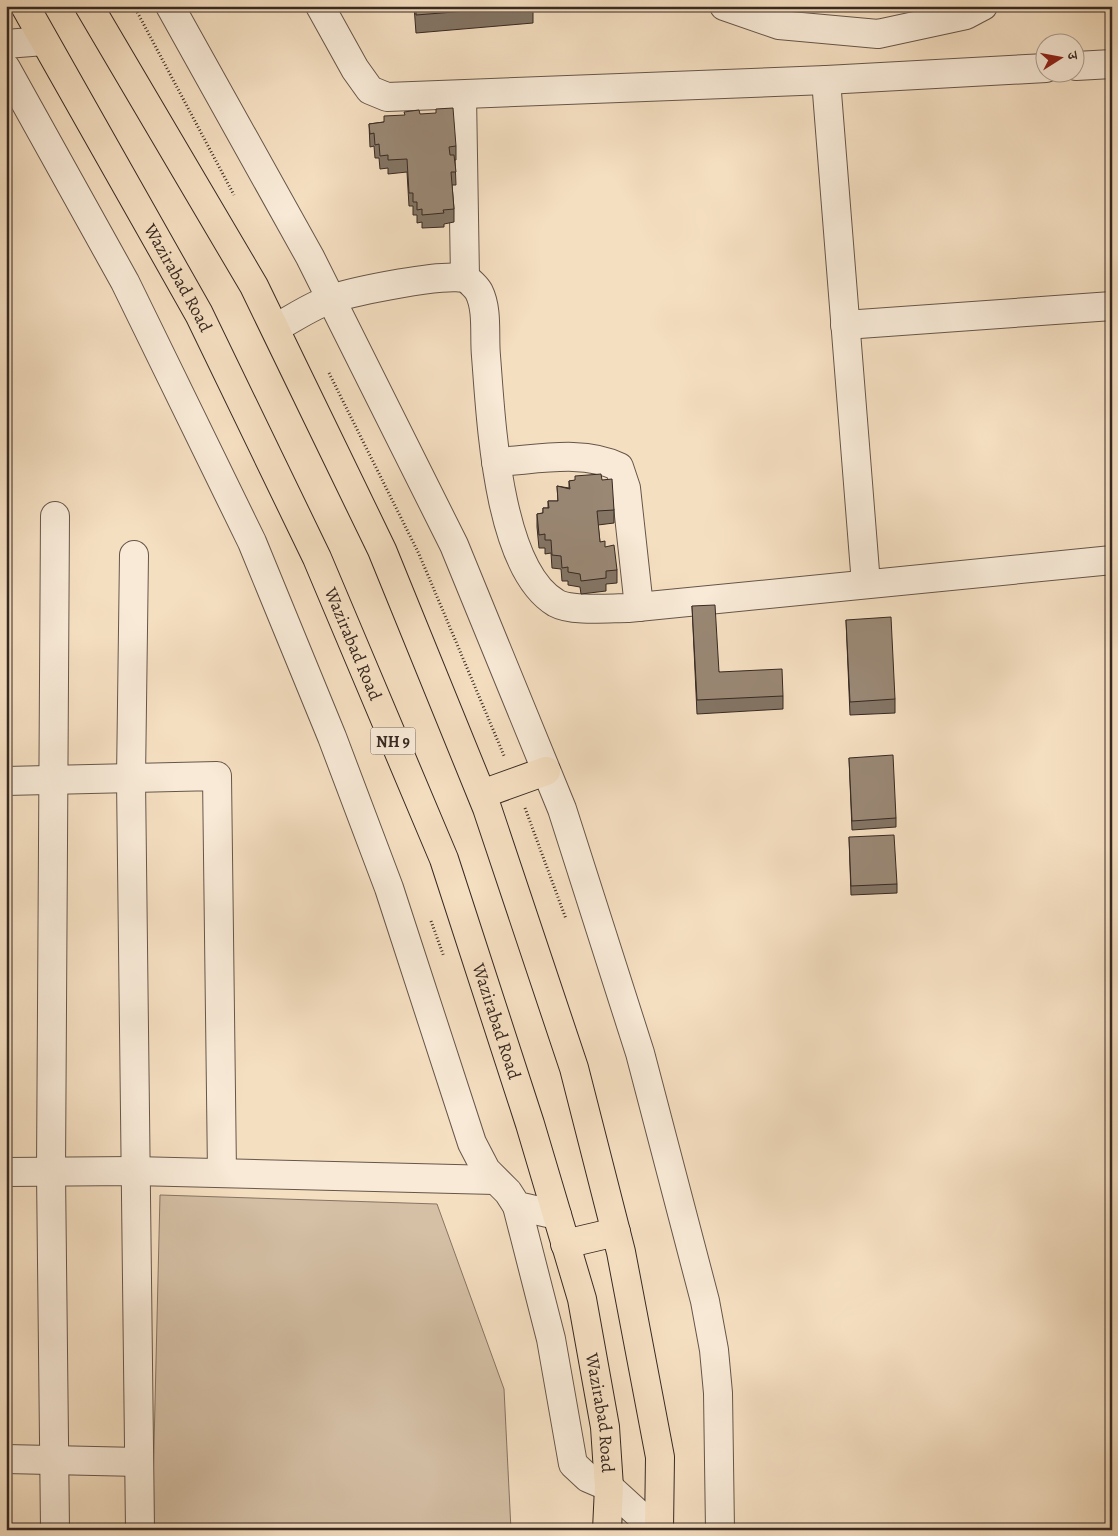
<svg xmlns="http://www.w3.org/2000/svg" width="1118" height="1536" font-family="Alegreya,'Noto Serif Devanagari',serif">
<style>
.green{fill:#d5c0a6;stroke:#867464}
.lines{fill:none;stroke-linecap:round;stroke-linejoin:round}
.minor-casing{stroke:#66564a;stroke-width:30}
.highway-casing{stroke:#372922;stroke-width:30}
.path{stroke:#372922;stroke-width:3;stroke-dasharray:1 2.5;stroke-linecap:butt}
.minor{stroke:#f8ead7;stroke-width:28}
.highway{stroke:#f5dfc1;stroke-width:28}
.wall{fill:#847565;stroke:#372922}
.building{fill:#9a8875;stroke:#372922}
.labels{text-anchor:middle;stroke-width:4;stroke-linejoin:round;paint-order:stroke}
.shield{fill:#f8ead7;stroke:#716358;stroke-width:1}
.shield-label{font-size:16px;font-weight:bold;fill:#372922}
.street-label{font-size:18px;fill:#372922;stroke:#f8ead7}
</style>
<rect width="100%" height="100%" fill="#f5dfc1"/>
<filter id="stains"><feTurbulence type="fractalNoise" baseFrequency=".004" numOctaves="4"/><feColorMatrix values="0 0 0 0 .2 0 0 0 0 .09 0 0 0 0 .02 0 0 0 .5 -.17"/></filter>
<radialGradient id="worn" r=".72"><stop offset=".6" stop-color="#630" stop-opacity="0"/><stop offset="1" stop-color="#630" stop-opacity=".3"/></radialGradient>
<polygon class="green" points="160,1195 437,1204 504,1389 511,1530 152,1530"/>
<g class="lines">
<defs>
<g id="minor">
<polyline points="170,6 310,257 454,545 562,809 640,1053 705,1301 714,1350 718,1393 720,1530"/>
<polyline points="320,6 355,69 370,90 387,97 826,80 1046,68"/>
<polyline points="724,6 779,25 878,34 966,15 983,6"/>
<polyline points="6,44 44,41"/>
<polyline points="1076,66 1112,64"/>
<polyline points="6,68 125,282 252,542 332,737 389,888 472,1143 486,1170 508,1192 517,1206 557,1215"/>
<polyline points="826,80 866,584"/>
<polyline points="462,95 465,278"/>
<polyline points="845,325 1112,306"/>
<path d="M 275,328 C 293,319 312,305 332,299 C 351,292 451,271 466,279 C 469,280 477,288 479,292 C 488,310 484,336 486,356 C 491,418 497,568 556,603 C 572,612 610,608 628,608 L 1112,560"/>
<path d="M 496,462 C 535,460 583,449 619,467 L 626,488 L 639,607"/>
<polyline points="134,555 131,779 140,1530"/>
<polyline points="6,781 217,776 222,1173"/>
<polyline points="6,1172 134,1171 495,1180"/>
<polyline points="517,1206 551,1339 573,1464 588,1478 609,1487 656,1530"/>
<polyline points="6,1459 139,1462"/>
<polyline points="55,1530 51,1172 55,516"/>
</g>
<g id="highway">
<path id="s1" d="M 25,6 L 199,314 L 317,558 L 444,859 L 530,1124 L 582,1299 L 605,1427 L 609,1487 L 607,1530"/>
<polyline points="89,6 254,286 382,550 487,808 574,1068 621,1252 660,1457 659,1530"/>
<polyline points="482,794 546,771"/>
<polyline points="565,1244 616,1232"/>
</g>
</defs>
<use href="#minor" class="minor-casing"/>
<use href="#highway" class="highway-casing"/>
<g class="path">
<polyline points="134,6 234,195"/>
<polyline points="329,373 419,554 505,758"/>
<polyline points="525,808 566,919"/>
<polyline points="431,921 444,957"/>
</g>
<use href="#minor" class="minor"/>
<use href="#highway" class="highway"/>
</g>
<g class="wall">
<polygon points="414,6 533,6 533,23 416,33"/>
<polygon points="420,114 456,146 456,160 455,160 456,185 452,185 454,209 454,222 444,224 444,227 422,228 422,222 417,223 417,215 413,215 413,206 409,206 407,172 388,174 388,168 380,169 379,158 375,158 374,146 370,147 369,124 384,122"/>
<polygon points="602,480 614,510 614,523 598,525 600,542 605,547 617,570 617,583 606,584 606,591 581,594 580,587 568,585 568,581 562,581 561,569 552,568 551,553 545,554 545,548 539,548 537,527 537,514 543,513 543,508 548,508 548,501 558,501 557,486 569,488 569,481"/>
<polygon points="692,606 719,672 783,696 783,709 697,714"/>
<polygon points="846,620 895,699 895,713 850,715"/>
<polygon points="849,758 896,818 896,827 852,830"/>
<polygon points="849,837 897,884 897,893 851,895"/>
</g>
<g class="building">
<polygon points="416,6 530,6 416,15"/>
<polygon points="453,108 456,146 449,147 450,155 454,155 456,172 451,172 454,209 443,210 444,213 422,215 422,209 417,210 417,202 413,202 413,193 409,193 407,159 388,160 388,155 380,156 379,144 375,145 374,133 370,134 369,124 384,122 384,116 405,115 404,112 419,110 420,114 436,113 436,109"/>
<polygon points="601,474 602,480 612,479 614,510 597,511 600,542 605,541 605,547 614,545 617,570 606,571 606,578 581,581 580,574 568,572 568,567 562,568 561,556 552,555 551,540 545,540 545,534 539,535 537,514 543,513 543,508 549,508 548,501 558,501 557,486 570,489 569,481 575,480 575,476"/>
<polygon points="715,605 719,672 782,669 783,696 697,700 692,606"/>
<polygon points="891,617 895,699 850,702 846,620"/>
<polygon points="893,755 896,818 852,821 849,758"/>
<polygon points="894,835 897,884 851,886 849,837"/>
</g>
<g class="labels">
<rect class="shield" x="370.5" y="727.5" width="45" height="27" rx="4"/>
<g class="shield-label">
<text x="393" y="747">NH 9</text>
</g>
<g class="street-label">
<text dy="6" stroke="none"><textPath href="#s1" startOffset="312">Wazirabad Road</textPath></text>
<text dy="6" stroke="none"><textPath href="#s1" startOffset="718">Wazirabad Road</textPath></text>
<text dy="6" stroke="none"><textPath href="#s1" startOffset="1122">Wazirabad Road</textPath></text>
<text dy="6" stroke="none"><textPath href="#s1" startOffset="1528">Wazirabad Road</textPath></text>
</g>
</g>
<rect width="1118" height="1536" fill="none" stroke="#f5dfc1" stroke-width="25"/>
<rect x="8" y="8" width="1103" height="1521" fill="none" stroke="#372922" stroke-width="2.5"/>
<rect x="12" y="12" width="1093" height="1511" fill="none" stroke="#372922"/>
<g transform="translate(1060 58) rotate(79)"><circle r="24" fill="#f8ead7" stroke="#ab9d8f"/>
<path d="M0-4L9 19L0 12L-9 19Z" fill="#8f2418"/>
<text y="-8" font-size="14" font-weight="bold" text-anchor="middle" fill="#372922">उ</text>
</g>
<rect width="100%" height="100%" filter="url(#stains)"/>
<rect width="100%" height="100%" fill="url(#worn)"/>
</svg>
